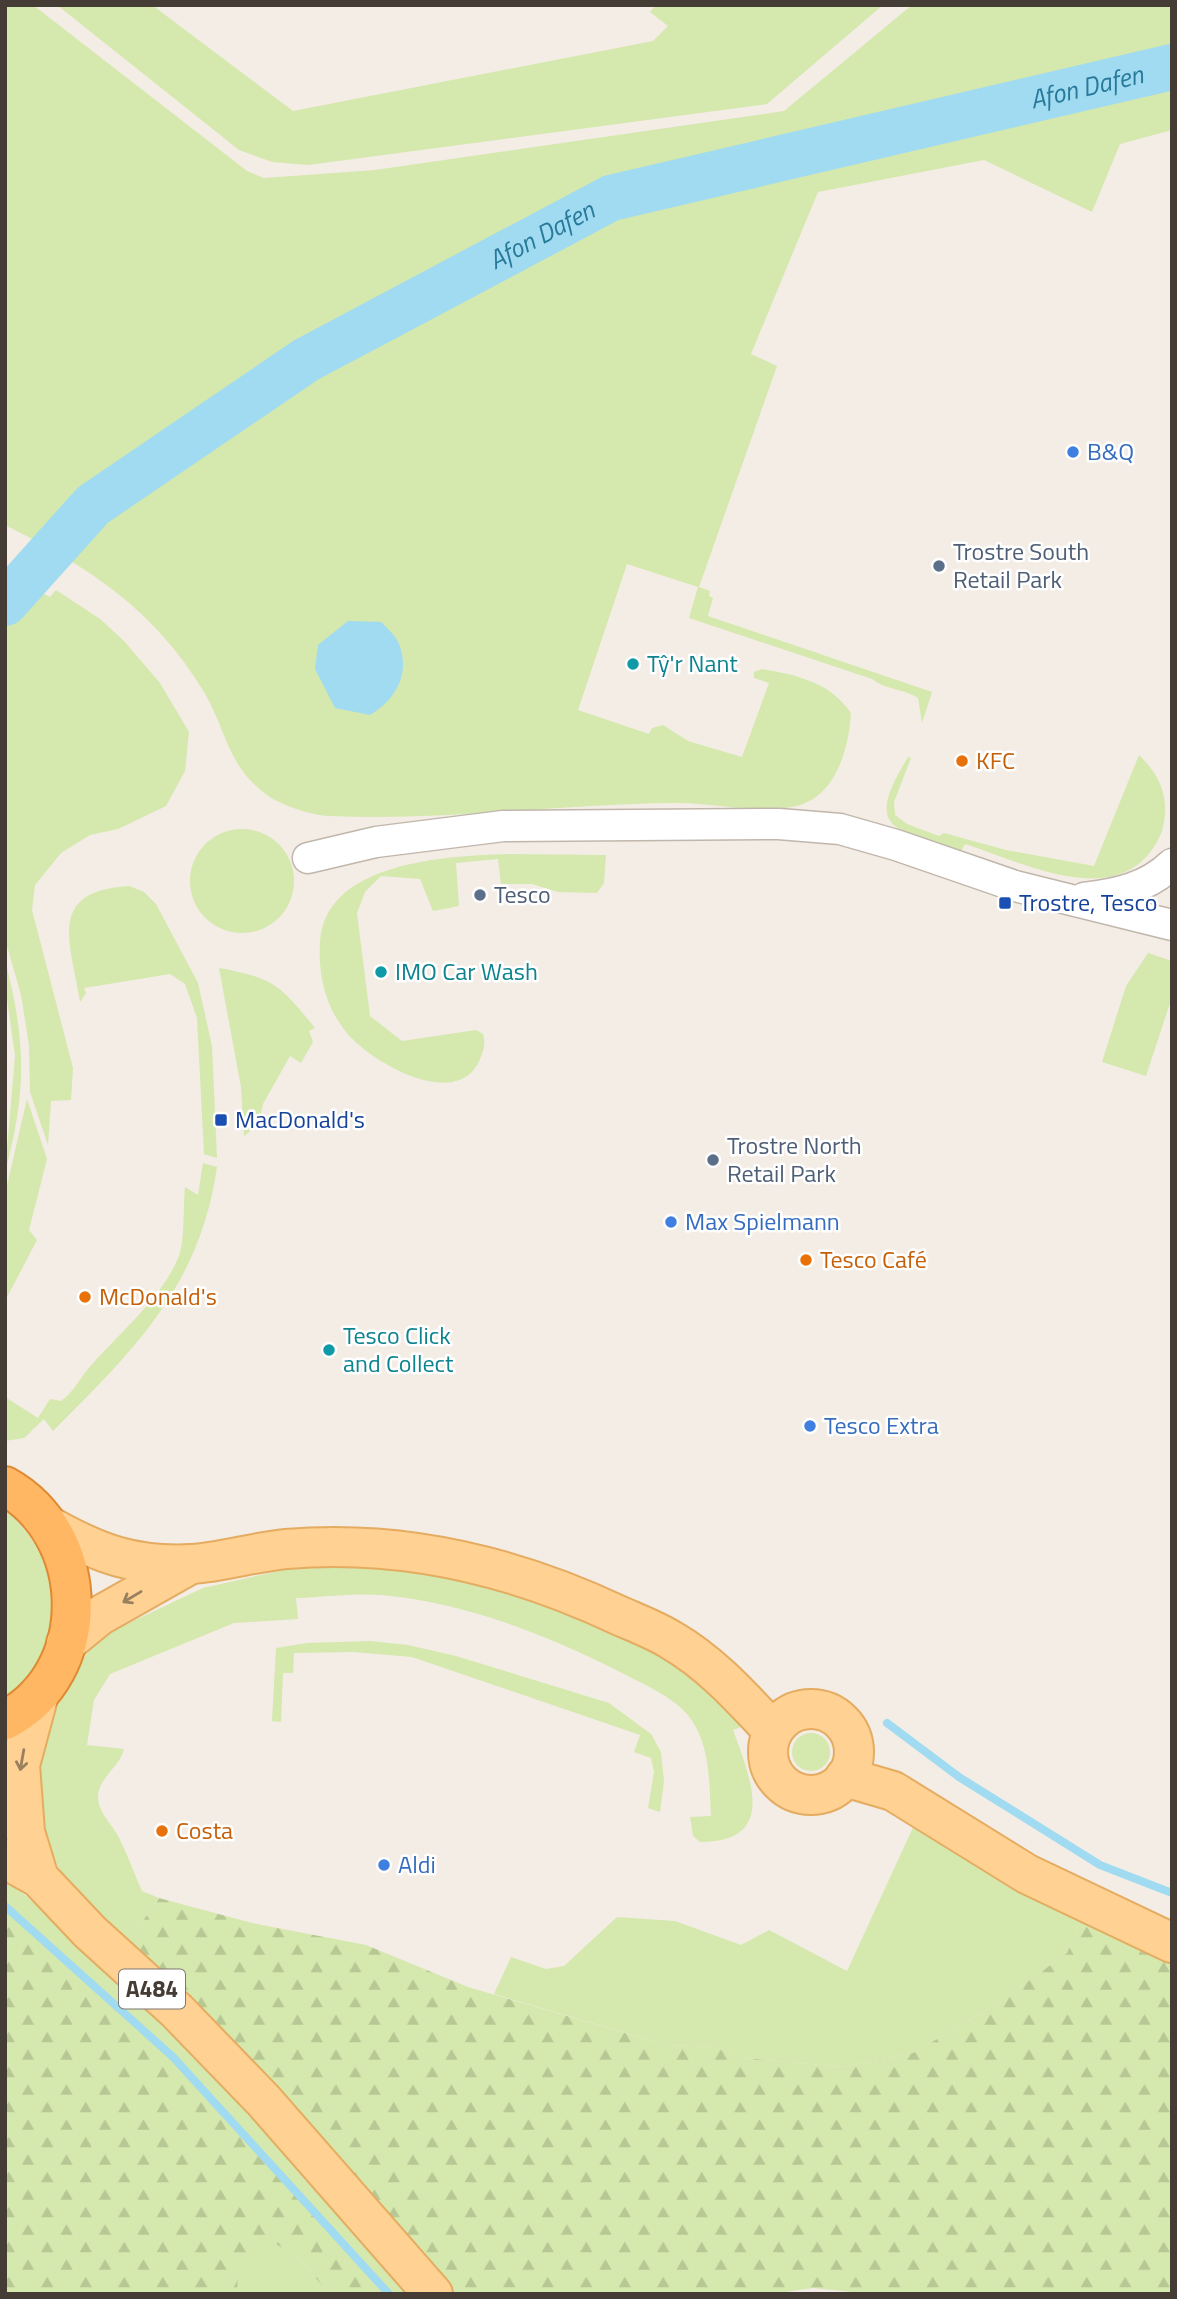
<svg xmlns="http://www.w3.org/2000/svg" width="1177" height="2299" font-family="'Titillium Web',sans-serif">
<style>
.grass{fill:#d5e8ad}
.forest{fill:url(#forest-firs)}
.water{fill:#a0dbf1}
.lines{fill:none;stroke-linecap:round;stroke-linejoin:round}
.stream{stroke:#a0dbf1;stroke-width:8}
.river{stroke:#a0dbf1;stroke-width:46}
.minor-casing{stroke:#c1b6ab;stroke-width:33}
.major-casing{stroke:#e5ac61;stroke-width:42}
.highway-casing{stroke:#df8932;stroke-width:42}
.minor{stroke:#fff;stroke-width:30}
.major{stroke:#ffd192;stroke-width:38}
.highway{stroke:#ffb764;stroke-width:38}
.oneway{stroke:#99805f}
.shop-dot{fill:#3f7fe0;stroke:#fff;stroke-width:2.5}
.service-dot{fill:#5c6f8a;stroke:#fff;stroke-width:2.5}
.culture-dot{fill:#0f9aa8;stroke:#fff;stroke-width:2.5}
.food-dot{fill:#e8710a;stroke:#fff;stroke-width:2.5}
.transit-dot{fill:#1a4fb4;stroke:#fff;stroke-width:2.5}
.labels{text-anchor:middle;stroke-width:5;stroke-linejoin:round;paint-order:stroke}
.shield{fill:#fff;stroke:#7d7772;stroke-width:2}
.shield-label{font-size:23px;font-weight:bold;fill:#453d35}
.shop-label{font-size:24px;fill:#366cbe;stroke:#fff;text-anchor:start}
.service-label{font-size:24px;fill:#4e5e75;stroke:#fff;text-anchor:start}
.culture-label{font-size:24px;fill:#0d838f;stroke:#fff;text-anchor:start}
.food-label{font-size:24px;fill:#c56008;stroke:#fff;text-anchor:start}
.transit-label{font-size:24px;fill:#164399;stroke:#fff;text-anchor:start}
.water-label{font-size:26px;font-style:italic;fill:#287a9b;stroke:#fff}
</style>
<defs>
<pattern id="forest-firs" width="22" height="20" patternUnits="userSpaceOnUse" patternTransform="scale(1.75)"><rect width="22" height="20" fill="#d5e8ad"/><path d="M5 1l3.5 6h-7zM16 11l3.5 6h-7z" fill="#b8c895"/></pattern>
</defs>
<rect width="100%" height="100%" fill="#f3ede5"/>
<g class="grass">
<path d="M 5,5 L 33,5 L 247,171 L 264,178 L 375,170 L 784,111 L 912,5 L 1172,5 L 1172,130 L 1120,144 L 1092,212 L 984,160 L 818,192 L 751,354 L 777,366 L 699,587 L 710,591 L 709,596 L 713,598 L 708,616 L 932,692 L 922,723 L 918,698 C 902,688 886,690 872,679 L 689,618 L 698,587 L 627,564 L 578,710 L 649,734 L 652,728 L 663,725 L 688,741 L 742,757 L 769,683 L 754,678 L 754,672 L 762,669 C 797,675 830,682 851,713 C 849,748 836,797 796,806 C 759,815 712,802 674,803 C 560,804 445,821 330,816 C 314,816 284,806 270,797 C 227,768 228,733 204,692 C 154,609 90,568 5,525 Z"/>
<polygon points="57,5 152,5 293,111 653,41 668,26 650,12 656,5 883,5 767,104 308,165 272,162 239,150"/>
<polygon points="26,585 50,597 56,590 100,619 124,641 160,683 189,732 185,771 166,806 118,829 90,835 61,853 35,885 32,910 73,1068 71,1100 51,1101 48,1145 30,1092 29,1045 21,995 5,939 5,608"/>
<path d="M 1139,755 C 1158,773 1169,795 1164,822 C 1162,834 1158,841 1151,851 C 1109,908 1019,861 965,844 L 961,851 C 895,829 862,832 908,757 L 911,758 L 894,802 L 895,815 L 907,824 L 939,836 L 944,833 L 1006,850 L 1094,866 Z"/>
<circle cx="242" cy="881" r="52"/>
<path d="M 507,854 L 606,855 L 604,883 L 597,893 L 558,892 L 532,884 L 501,884 L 498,859 L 456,863 L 459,906 L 433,911 L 420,879 L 381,876 L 365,892 L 357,913 L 370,1016 L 402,1041 L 476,1030 L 483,1034 C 486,1044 484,1049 480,1059 C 458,1114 365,1060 343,1028 C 325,1004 318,973 320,943 C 324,862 446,856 507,854 Z"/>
<path d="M 129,886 L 144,892 L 156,904 L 198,983 L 212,1046 L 217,1158 L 204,1154 L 197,1018 L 185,984 L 170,974 L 84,988 L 86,993 L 80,1002 C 71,943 45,891 129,886 Z"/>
<polygon points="1148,953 1172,961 1172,997 1146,1076 1102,1062 1126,986"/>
<path d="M 5,960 C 26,1041 27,1091 5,1172 L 15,1056 L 5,984 Z"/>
<path d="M 219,968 C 274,978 280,985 315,1028 L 309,1031 L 313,1042 L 301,1063 L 290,1056 L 263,1104 L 259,1124 L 244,1136 L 241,1087 Z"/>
<polygon points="27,1099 47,1159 29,1230 37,1240 5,1301 5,1194"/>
<path d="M 203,1163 L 217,1167 C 200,1286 134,1350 53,1431 L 44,1419 L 24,1438 L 5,1441 L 5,1397 L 38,1418 L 50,1399 L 61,1401 C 73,1393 78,1381 88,1369 C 118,1334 161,1300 179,1256 C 185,1240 183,1205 185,1187 L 198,1195 Z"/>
<path d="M 5,1510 C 66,1560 68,1650 5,1699 Z"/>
<path d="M 314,1563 L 425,1573 L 525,1590 L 622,1632 L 712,1690 L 741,1727 L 733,1730 C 750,1777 779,1842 700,1842 L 693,1836 L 690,1817 L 711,1816 C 709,1782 711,1743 687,1714 C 671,1696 645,1685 624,1674 C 550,1636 465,1602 381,1595 C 353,1593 323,1597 296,1598 L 298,1619 L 234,1623 L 110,1674 L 94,1700 L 87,1745 L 124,1749 C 120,1767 98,1778 98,1797 C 98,1812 111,1823 118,1836 C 127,1853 134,1873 142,1891 L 159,1898 L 128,1942 L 64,1880 L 31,1806 L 46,1726 L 95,1639 L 203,1588 Z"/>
<polygon points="370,1641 408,1645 456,1656 609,1703 651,1734 661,1752 664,1781 660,1812 648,1808 654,1772 651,1758 634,1752 640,1735 412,1657 353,1652 294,1653 293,1673 283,1673 281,1722 272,1721 276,1648 307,1643"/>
<circle cx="811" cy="1752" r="19"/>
<polygon points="916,1821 1082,1917 1067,1953 997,2004 913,2053 842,2067 746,2058 716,2047 667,2045 494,1994 511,1957 546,1969 564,1966 617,1917 675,1921 741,1945 769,1930 847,1971"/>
<polygon points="5,1877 129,1989 275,2140 409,2294 385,2294 171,2059 5,1910"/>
<path d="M 268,2238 L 300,2259 L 329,2294 L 237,2294 C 237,2267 246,2253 268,2238 Z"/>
</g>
<g class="forest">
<polygon points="159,1898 252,1923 366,1945 468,1987 667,2045 716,2047 746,2058 842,2067 913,2053 997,2004 1067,1953 1082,1917 1172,1954 1172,2294 872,2294 813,2288 772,2294 455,2294 184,1994 128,1942"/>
<path d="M 5,1910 L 171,2059 L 385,2294 L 329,2294 L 300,2259 L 268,2239 C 246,2253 237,2268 237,2294 L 5,2294 Z"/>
</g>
<path class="water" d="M 348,621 L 381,622 C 387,628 396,636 399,644 C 411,674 395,700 370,715 L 335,708 L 315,669 L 318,645 Z"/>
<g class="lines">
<g class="stream">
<polyline points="887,1723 959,1777 1100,1865 1172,1893"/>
<polyline points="5,1906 173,2057 389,2294"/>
</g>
<path class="river" id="s1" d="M 5,603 L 93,505 L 306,360 L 611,198 L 1172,67"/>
<defs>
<g id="minor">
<polyline points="308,858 376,842 503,826 779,824 840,829 896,845 1015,886 1172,925"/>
<path d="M 1084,898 C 1117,894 1147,888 1172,864"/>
</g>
<g id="major">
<path d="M 51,1527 C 99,1554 135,1567 192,1564 C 223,1562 254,1552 286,1549 C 402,1539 514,1566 618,1615 C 636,1623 655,1630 671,1640 C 711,1663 742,1698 773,1731"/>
<polyline points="66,1643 99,1616 191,1564"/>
<polyline points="39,1694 20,1765 25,1832 39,1878"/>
<circle cx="811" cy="1752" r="43"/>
<polyline points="845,1777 893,1791 1027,1874 1172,1943"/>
<polyline points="5,1859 39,1878 90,1932 177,2011 264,2101 433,2294"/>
</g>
<path id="highway" d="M 5,1486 C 93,1535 95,1674 5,1720"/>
</defs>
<use href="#minor" class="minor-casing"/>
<use href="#major" class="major-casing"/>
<use href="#highway" class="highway-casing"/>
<use href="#minor" class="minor"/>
<use href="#major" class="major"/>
<use href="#highway" class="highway"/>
</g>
<defs><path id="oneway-shaft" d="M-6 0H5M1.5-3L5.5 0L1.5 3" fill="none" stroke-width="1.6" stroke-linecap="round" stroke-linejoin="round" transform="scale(1.75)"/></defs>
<g class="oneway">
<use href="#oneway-shaft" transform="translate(132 1597) rotate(149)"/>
<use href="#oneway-shaft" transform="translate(22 1760) rotate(100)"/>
</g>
<g class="shop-dot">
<circle cx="1073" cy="452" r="7"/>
<circle cx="671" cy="1222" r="7"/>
<circle cx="810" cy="1426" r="7"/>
<circle cx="384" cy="1865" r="7"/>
</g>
<g class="service-dot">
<circle cx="939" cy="566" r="7"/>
<circle cx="480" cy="895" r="7"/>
<circle cx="713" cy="1160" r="7"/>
</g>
<g class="culture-dot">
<circle cx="633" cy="664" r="7"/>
<circle cx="381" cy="972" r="7"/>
<circle cx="329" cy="1350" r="7"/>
</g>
<g class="food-dot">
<circle cx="962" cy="761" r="7"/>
<circle cx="806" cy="1260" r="7"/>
<circle cx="85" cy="1297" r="7"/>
<circle cx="162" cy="1831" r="7"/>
</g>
<g class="transit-dot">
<rect x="998" y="896" width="14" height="14" rx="3.5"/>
<rect x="214" y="1113" width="14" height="14" rx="3.5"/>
</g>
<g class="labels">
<rect class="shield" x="119" y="1969.5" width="66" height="39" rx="5"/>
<g class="shield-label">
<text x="152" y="1997">A484</text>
</g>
<g class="shop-label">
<text x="1087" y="460">B&amp;Q</text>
<text x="685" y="1230">Max Spielmann</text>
<text x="824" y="1434">Tesco Extra</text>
<text x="398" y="1873">Aldi</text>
</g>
<g class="service-label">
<text x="953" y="560">Trostre South<tspan x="953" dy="28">Retail Park</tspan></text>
<text x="494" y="903">Tesco</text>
<text x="727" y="1154">Trostre North<tspan x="727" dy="28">Retail Park</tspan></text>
</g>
<g class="culture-label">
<text x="647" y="672">Tŷ'r Nant</text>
<text x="395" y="980">IMO Car Wash</text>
<text x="343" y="1344">Tesco Click<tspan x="343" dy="28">and Collect</tspan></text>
</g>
<g class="food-label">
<text x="976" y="769">KFC</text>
<text x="820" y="1268">Tesco Café</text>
<text x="99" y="1305">McDonald's</text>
<text x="176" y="1839">Costa</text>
</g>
<g class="transit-label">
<text x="1019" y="911">Trostre, Tesco</text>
<text x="235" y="1128">MacDonald's</text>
</g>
<g class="water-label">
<text dy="9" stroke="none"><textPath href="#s1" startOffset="1223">Afon Dafen</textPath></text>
<text dy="9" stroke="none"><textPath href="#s1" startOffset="656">Afon Dafen</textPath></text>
</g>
</g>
<rect width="1177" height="2299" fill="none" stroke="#453d35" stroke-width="14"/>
</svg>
